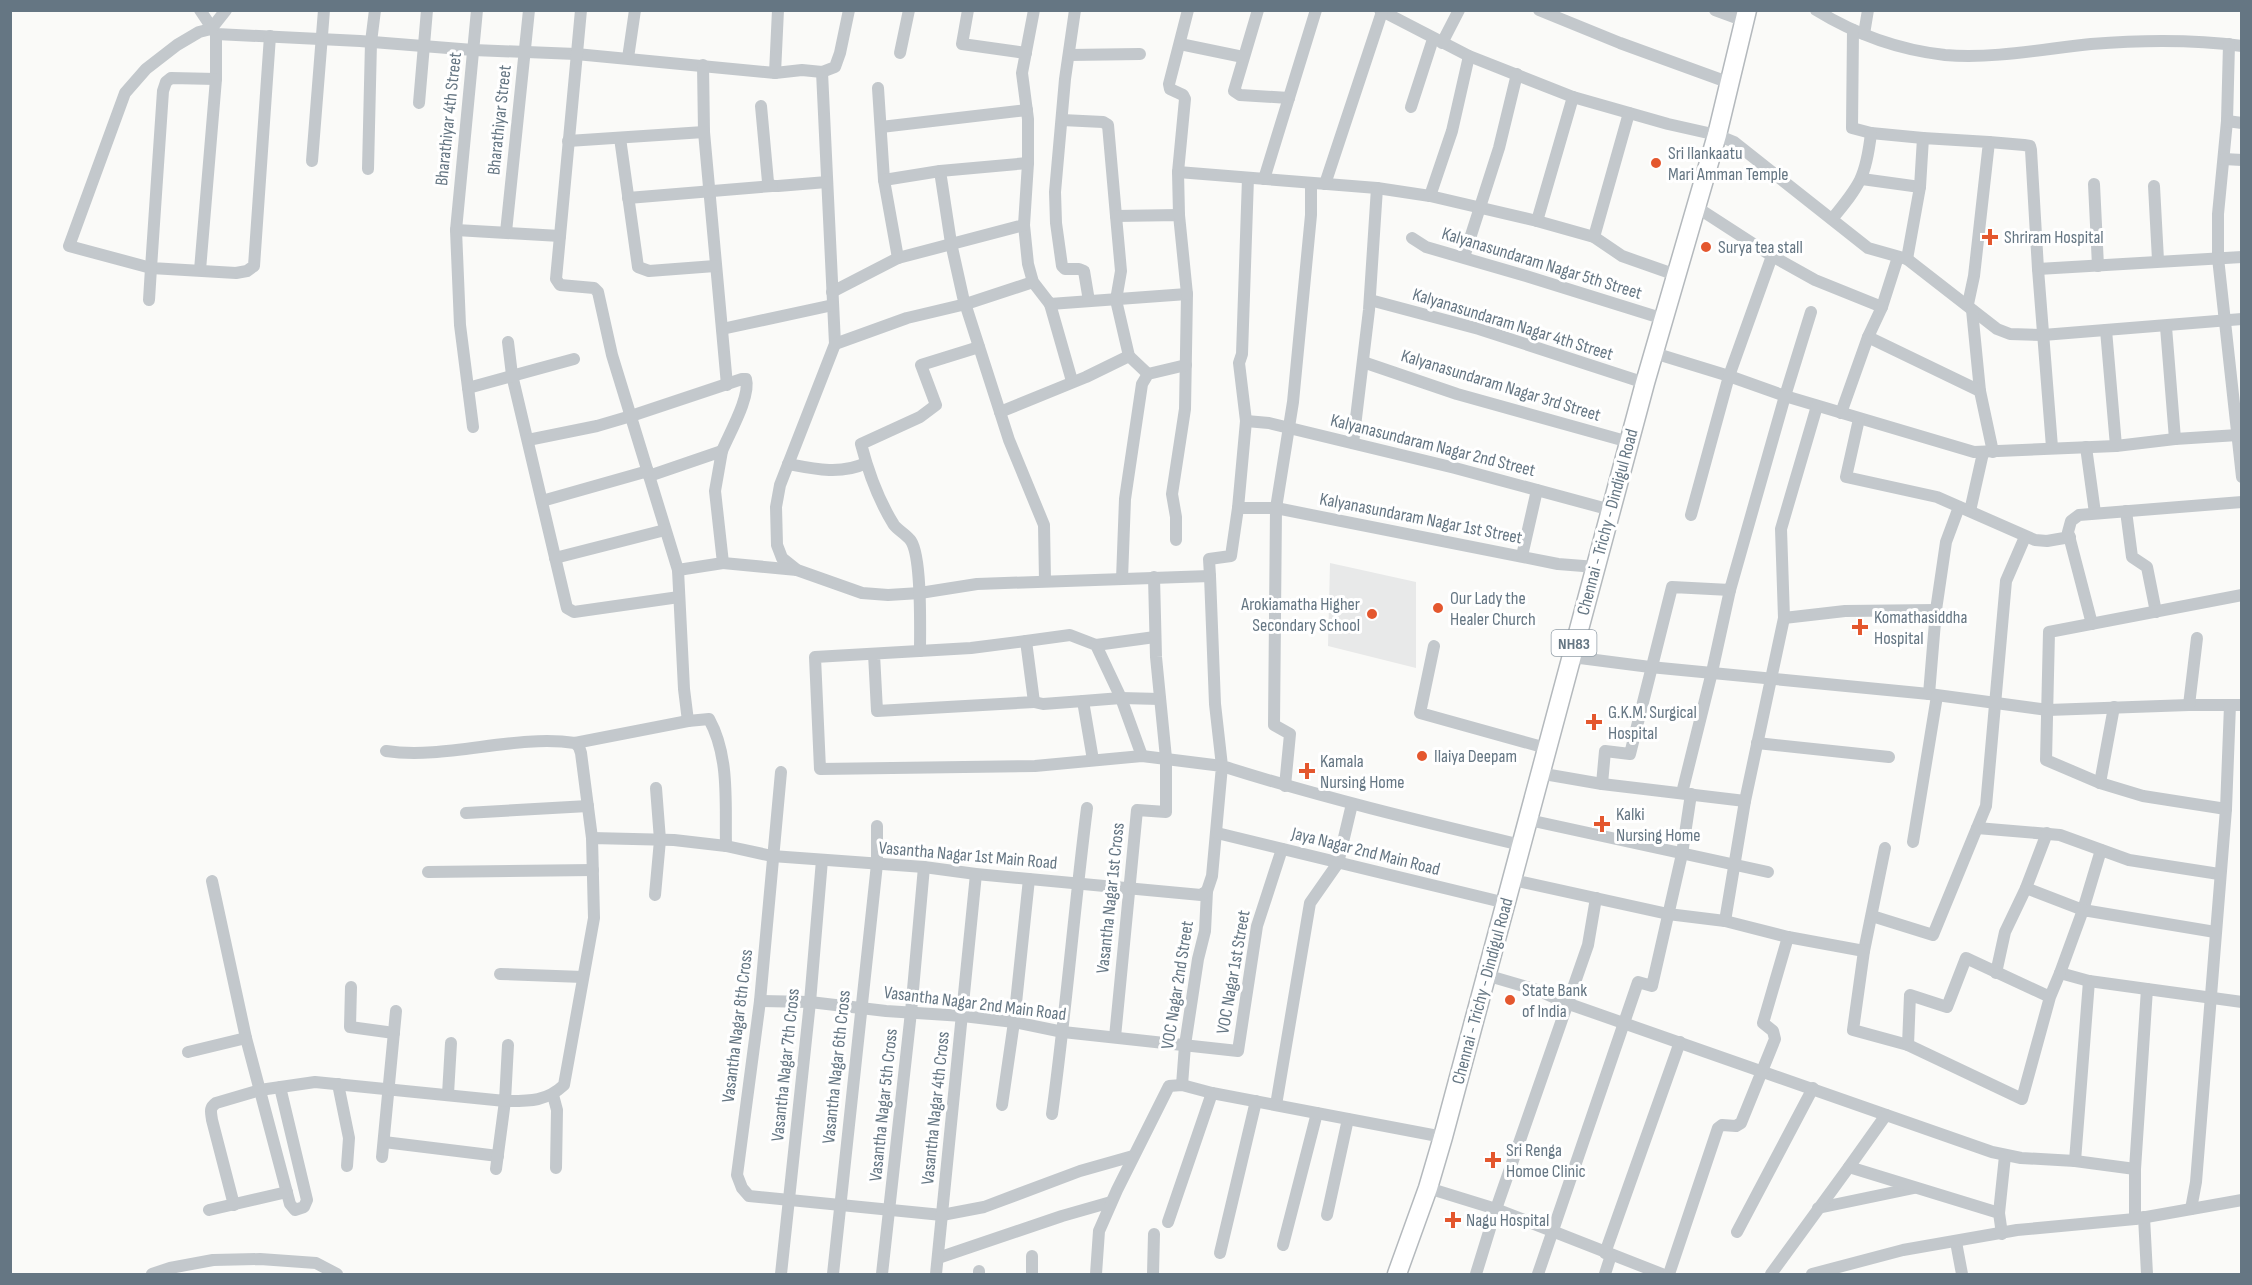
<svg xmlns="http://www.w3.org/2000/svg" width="2252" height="1285" font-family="'Sofia Sans Condensed',sans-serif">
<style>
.built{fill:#e8e9e9}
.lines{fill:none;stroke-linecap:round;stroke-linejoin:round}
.highway-casing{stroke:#b4b9bd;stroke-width:21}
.minor{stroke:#c3c8cc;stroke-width:12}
.highway{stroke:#fff;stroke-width:18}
.poi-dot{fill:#e4572e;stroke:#fff;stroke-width:2}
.labels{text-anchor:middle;stroke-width:6;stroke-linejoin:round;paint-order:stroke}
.shield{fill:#fff;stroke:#939fa8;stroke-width:1.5}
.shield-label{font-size:16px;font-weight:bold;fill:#657683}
.street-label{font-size:18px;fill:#657683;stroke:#fff}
.poi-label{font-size:18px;fill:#657683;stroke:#fff;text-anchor:start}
</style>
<rect width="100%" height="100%" fill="#fafaf8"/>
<polygon class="built" points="1330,563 1416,582 1416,668 1328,646"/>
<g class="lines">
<defs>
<polyline id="highway" points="1397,1274 1428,1188 1443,1137 1645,383 1717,135 1747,10"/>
</defs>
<use href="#highway" class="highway-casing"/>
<g class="minor">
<path d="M 200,10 L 216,34 L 360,41 L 473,50 L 576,54 L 775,73 L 802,70 L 822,72 L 835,344 L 780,485 L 776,507 L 777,545 L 782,558 L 797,570 L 862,593 L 888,595 L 920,593 L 977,584 L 1210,576 L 1215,704 L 1222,766 C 1320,797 1420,821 1521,845"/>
<path d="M 581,10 L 556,279 L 560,285 L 594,288 L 598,292 L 612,355 L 678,570 L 684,689 L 688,721 L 709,719 C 730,757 725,804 726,846"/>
<polyline points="968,10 962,44 1026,53"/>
<polyline points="1034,10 1022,73 1028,119 1028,163 1024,225 1028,264 1033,282 1050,304 1187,294 1185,409 1172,494 1176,517 1176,540"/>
<polyline points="1075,10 1065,79 1055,192 1056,223 1062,266 1065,269 1079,269 1084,271 1089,301"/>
<polyline points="1188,10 1169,84 1170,89 1183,95 1185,99 1178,172 1377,188 1430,196 1537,221 1594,237 1622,256 1676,275"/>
<polyline points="1258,10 1234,91 1240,95 1289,98"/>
<polyline points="1380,10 1469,56 1573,97 1668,124 1717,135 1734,142 1868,248 1907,259 1997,329 2010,334 2043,335 2242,319"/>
<polyline points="1539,10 1620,43 1730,83"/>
<polyline points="1715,10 1745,21"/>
<path d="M 1816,10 C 1855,34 1900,50 1945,55 C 1994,59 2043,49 2091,44 C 2141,40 2191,39 2242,46"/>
<polyline points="1853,30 1852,128 1871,133 1923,138"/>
<polyline points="216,34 216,79 171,78 166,82 163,91 151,268 236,273 247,271 254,266 270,36"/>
<polyline points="1864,34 1868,10"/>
<polyline points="1442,43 1459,10"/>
<polyline points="1180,44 1243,57"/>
<polyline points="2229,44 2227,121 2218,214 2218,258 2242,477"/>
<polyline points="900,53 909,10"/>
<polyline points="1069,55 1140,54"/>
<polyline points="628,58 635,10"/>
<polyline points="703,65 704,132 727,385"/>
<polyline points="822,72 835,67 840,53 849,10"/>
<polyline points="775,73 778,10"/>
<polyline points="878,88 884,180 898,258"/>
<polyline points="419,103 427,10"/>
<polyline points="761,106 768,182 772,186 778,186 827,182"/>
<polyline points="1411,107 1433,39"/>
<polyline points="1062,120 1103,122 1108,125 1116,216 1179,215 1187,294"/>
<polyline points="2227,121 2242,123"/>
<polyline points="881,127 1027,110"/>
<polyline points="620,138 638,267 649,271 715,266"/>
<polyline points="568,141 704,132"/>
<polyline points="1989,142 2024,145 2030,146 2031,150 2038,269 2052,447"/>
<polyline points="2224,159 2242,160"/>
<polyline points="312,161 324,10"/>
<polyline points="1028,163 940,171 951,243 963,297 1009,440 1044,525 1045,581"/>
<polyline points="368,169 371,42 375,10"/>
<polyline points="1178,172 1179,215"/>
<polyline points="1264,179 1316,10"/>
<polyline points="1862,179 1920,187"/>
<polyline points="884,180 940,171"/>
<polyline points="1325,184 1382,12"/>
<polyline points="2094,184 2098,266"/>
<polyline points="2154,186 2158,260"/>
<polyline points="1430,196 1452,131 1469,56"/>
<polyline points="628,198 772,186"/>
<polyline points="1704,212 1772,256 1815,280 1882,307 1898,257"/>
<polyline points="1116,216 1121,271 1116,300 1129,356 1148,374"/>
<path d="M 1832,219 C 1860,185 1866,177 1871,133"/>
<polyline points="1537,221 1573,97"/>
<polyline points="456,230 560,236"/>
<polyline points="506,232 529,10"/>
<polyline points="1594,237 1629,113"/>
<polyline points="1412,238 1426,247 1526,276 1664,319"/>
<polyline points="1464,257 1499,148 1517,74"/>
<polyline points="1907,259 1920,187 1923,138 1989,142 1974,276 1968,304"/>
<polyline points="2038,269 2242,257"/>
<polyline points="200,270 216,79"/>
<polyline points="832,292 898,258 1024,225"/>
<polyline points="149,300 151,268 69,246 125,93 146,69 177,45 199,32 211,29 226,10"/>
<polyline points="1370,300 1479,329 1645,383"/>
<polyline points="1050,304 1072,381"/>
<polyline points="1972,310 1980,391 1993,452"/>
<polyline points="2166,327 2175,439"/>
<polyline points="722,329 833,305"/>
<polyline points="2106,330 2116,446"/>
<polyline points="1868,337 1980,391"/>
<polyline points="508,342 512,375 567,608 574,612 679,597"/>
<polyline points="835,344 907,318 966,304 1033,282"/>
<polyline points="1654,353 1729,376 1785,396 1974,452 2116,446 2175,439 2238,435"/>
<polyline points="1363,362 1457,394 1629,442"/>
<polyline points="468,388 574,359"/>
<polyline points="1000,412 1086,377 1129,356"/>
<polyline points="1841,413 1868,337 1882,307"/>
<polyline points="1859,419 1846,477 1937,497 2035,540 2047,541 2070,537"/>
<polyline points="1246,421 1269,423 1455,468 1611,510"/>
<polyline points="473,427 460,325 456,230 477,10"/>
<path d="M 528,440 L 597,426 L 631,416 L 742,379 L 746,379 C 751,396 729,434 722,451"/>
<polyline points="1353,443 1369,310 1377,188"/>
<polyline points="2086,447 2095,513"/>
<path d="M 788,464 C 814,469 841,475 866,463"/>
<polyline points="649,476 722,451 715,491 723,563 678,570"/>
<polyline points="542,501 648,471"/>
<polyline points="1238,508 1276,508 1558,564 1596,567"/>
<polyline points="1970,511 1983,453"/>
<polyline points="2126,511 2132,557 2147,567 2156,612"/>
<polyline points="1691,515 1729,376 1772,256"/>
<polyline points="1522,556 1537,490"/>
<polyline points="555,558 665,530"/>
<polyline points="723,563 797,570"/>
<polyline points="1210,576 1209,559 1231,556 1238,508 1246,421 1239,363 1242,354 1248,178"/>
<polyline points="1122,579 1125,499 1142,384 1148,374 1186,365"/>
<polyline points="1784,618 1845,611 1936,610"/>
<polyline points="2092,624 2068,532 2071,521 2079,515 2242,502"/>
<polyline points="1026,641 1070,635 1096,645 1121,698 1142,756"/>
<polyline points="1096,645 1155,637"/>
<polyline points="1434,646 1420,713 1546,748"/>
<path d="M 920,651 C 920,629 922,558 911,541 C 907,535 899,531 894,525 C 879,501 868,471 861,444 L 920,417 L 936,405 L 921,365 L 979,347"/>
<polyline points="874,654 877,711 1034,702 1026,641 971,648 815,657 820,769 1035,766 1142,756 1222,766 1212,876 1207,891 1205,931 1198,959 1185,1045 1182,1085"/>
<polyline points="1571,654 1580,658 1650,667 1929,694 2048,710 2189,705 2230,705"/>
<polyline points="1929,694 1936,610 1946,542 1959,507"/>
<polyline points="1083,701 1121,698 1160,699"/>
<polyline points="1034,702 1043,704 1083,701 1093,760"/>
<polyline points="2189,705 2197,638"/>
<polyline points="575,743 688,721"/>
<polyline points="1757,743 1889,757"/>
<path d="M 386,751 C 446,760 515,734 575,743 L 579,747 L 581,753 L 592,838"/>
<polyline points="781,772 760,1001 737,1175 742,1188 749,1196 942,1215 984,1207 1080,1171 1133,1156"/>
<polyline points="1550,775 1602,784 1745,801"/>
<polyline points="2100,783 2114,707"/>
<polyline points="1602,784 1605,751 1630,754 1672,587 1730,590 1785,396 1811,312"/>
<polyline points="1285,786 1290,734 1274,725 1276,508 1293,402 1311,215 1311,183"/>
<polyline points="1682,793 1712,672 1730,590"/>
<polyline points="2226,809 2143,796 2100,783 2046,760 2049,632 2242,595"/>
<polyline points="466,813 588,806"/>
<polyline points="1538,822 1768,872"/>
<polyline points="1977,828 2060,835 2129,860 2219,874"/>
<polyline points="1217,833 1506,903"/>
<polyline points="1913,842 1937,696"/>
<polyline points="1885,848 1864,951 1853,1030 1908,1045"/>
<polyline points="428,872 593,870"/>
<polyline points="212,881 246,1038 290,1204 295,1210 304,1207 307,1200 280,1087"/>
<polyline points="1522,882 1668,914 1725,921 1788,937 1864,951"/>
<polyline points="2026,888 2083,910 2101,850"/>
<polyline points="655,895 660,840 656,788"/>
<polyline points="1872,916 1933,935 1986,806 2006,581 2025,537"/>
<polyline points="1725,921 1745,801 1784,618 1781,529 1817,406"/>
<polyline points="1996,973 2005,932 2026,888 2047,833"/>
<polyline points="500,974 583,977"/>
<polyline points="1496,978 1537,990 1569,1004 1992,1152 2021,1158 2075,1161 2135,1169"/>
<polyline points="351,987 350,1027 394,1033"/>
<polyline points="2147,989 2089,981 2060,973 2083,910 2215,932"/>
<polyline points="2050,997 1966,958 1947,1007 1910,995 1908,1045 2022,1099 2050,997 2060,973"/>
<polyline points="760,1001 810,1002 886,1011 963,1016 1014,1022 1063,1032 1238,1051 1257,926 1282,849"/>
<polyline points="1115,1037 1137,810 1166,812 1166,758 1156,657 1154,577"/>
<polyline points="188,1052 246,1038"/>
<polyline points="338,1084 349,1138 347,1166"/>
<polyline points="448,1094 451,1043"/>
<polyline points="553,1095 557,1110 556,1168"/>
<polyline points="1002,1105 1014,1022 1029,879"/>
<polyline points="1276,1105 1310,903 1338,863 1352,804"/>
<path d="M 1052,1114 C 1066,1012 1074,910 1087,808"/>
<polyline points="384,1142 498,1156"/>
<polyline points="382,1157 396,1011"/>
<polyline points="2075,1161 2089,981"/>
<polyline points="1849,1167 1886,1115"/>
<path d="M 496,1169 L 505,1101 C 528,1101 546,1102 564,1085 L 594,918 L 592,838 L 674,840 L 726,846 L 772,856 L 924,867 L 976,874 L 1201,895 L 1207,891"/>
<polyline points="1428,1188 1496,1209 1662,1274"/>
<path d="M 234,1205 L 212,1120 C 211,1112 209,1108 216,1103 L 260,1090 L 315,1082 L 505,1101 L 508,1045"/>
<polyline points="1818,1208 1914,1188"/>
<polyline points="2191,1209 2196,1182 2226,809 2230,705 2242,705"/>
<polyline points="209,1210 287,1192"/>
<polyline points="1999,1213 2005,1156"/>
<polyline points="1327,1215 1348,1119"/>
<polyline points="2144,1217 2147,1274"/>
<polyline points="2135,1219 2135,1169 2147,989 2242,1002"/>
<polyline points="1168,1222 1212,1093"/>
<polyline points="1737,1232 1813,1088"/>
<polyline points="1956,1242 1962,1274"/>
<polyline points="1283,1245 1317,1113"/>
<polyline points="1220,1253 1256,1101"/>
<polyline points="1605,1253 1680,1042"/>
<polyline points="938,1258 1062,1216 1111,1202"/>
<polyline points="152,1274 170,1268 213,1260 260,1259 316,1263 337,1274"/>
<polyline points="781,1274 810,1002 822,860"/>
<polyline points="833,1274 877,864 877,826"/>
<polyline points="882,1274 911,1012 924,867"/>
<polyline points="936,1274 976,874"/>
<polyline points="979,1274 979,1271"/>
<polyline points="1032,1274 1032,1256"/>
<polyline points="1096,1274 1099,1231 1117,1190 1169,1086 1182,1085 1212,1093 1443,1137"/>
<polyline points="1153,1274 1154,1234"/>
<polyline points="1476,1274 1496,1209 1588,945 1596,898"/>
<polyline points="1538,1274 1638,982 1652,986 1682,854 1691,794"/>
<polyline points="1605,1274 1611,1255"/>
<polyline points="1669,1274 1718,1128 1722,1125 1736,1126 1741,1123 1775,1039 1773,1031 1763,1023 1788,937"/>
<polyline points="1771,1274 1849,1167 1999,1213 2002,1234"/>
<polyline points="1812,1274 1903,1250 2017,1230 2135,1219 2242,1200"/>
</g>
<use href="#highway" class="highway"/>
</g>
<g class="poi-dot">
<circle cx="1656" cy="163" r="6"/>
<path d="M1987 228h6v6h6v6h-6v6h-6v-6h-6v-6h6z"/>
<circle cx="1706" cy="247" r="6"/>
<circle cx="1438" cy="608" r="6"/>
<circle cx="1372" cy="614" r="6"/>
<path d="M1857 618h6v6h6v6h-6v6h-6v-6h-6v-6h6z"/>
<path d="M1591 713h6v6h6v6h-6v6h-6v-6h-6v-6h6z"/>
<circle cx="1422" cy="756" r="6"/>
<path d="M1304 762h6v6h6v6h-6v6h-6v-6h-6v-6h6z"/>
<path d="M1599 815h6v6h6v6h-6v6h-6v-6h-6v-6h6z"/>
<circle cx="1510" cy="1000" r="6"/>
<path d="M1490 1151h6v6h6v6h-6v6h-6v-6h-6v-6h6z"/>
<path d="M1450 1211h6v6h6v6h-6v6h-6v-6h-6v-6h6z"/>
</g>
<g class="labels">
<rect class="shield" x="1551.5" y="630" width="45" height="26" rx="4.5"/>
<g class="shield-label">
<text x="1574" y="649">NH83</text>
</g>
<g class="street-label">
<text transform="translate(448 119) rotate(-84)" y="6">Bharathiyar 4th Street</text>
<text transform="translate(499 120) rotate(-84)" y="6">Bharathiyar Street</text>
<text transform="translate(1542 263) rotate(17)" y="6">Kalyanasundaram Nagar 5th Street</text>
<text transform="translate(1513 324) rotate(17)" y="6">Kalyanasundaram Nagar 4th Street</text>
<text transform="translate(1501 385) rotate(17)" y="6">Kalyanasundaram Nagar 3rd Street</text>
<text transform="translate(1433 445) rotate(14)" y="6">Kalyanasundaram Nagar 2nd Street</text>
<text transform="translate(1421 518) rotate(11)" y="6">Kalyanasundaram Nagar 1st Street</text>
<text transform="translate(1607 522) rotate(-75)" y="6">Chennai - Trichy - Dindigul Road</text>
<text transform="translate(1366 851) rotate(14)" y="6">Jaya Nagar 2nd Main Road</text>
<text transform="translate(968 855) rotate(5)" y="6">Vasantha Nagar 1st Main Road</text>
<text transform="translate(1110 898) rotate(-84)" y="6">Vasantha Nagar 1st Cross</text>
<text transform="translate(1233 972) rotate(-80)" y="6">VOC Nagar 1st Street</text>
<text transform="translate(1177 985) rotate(-81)" y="6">VOC Nagar 2nd Street</text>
<text transform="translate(1482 991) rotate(-75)" y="6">Chennai - Trichy - Dindigul Road</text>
<text transform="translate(975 1003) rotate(7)" y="6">Vasantha Nagar 2nd Main Road</text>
<text transform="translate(737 1026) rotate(-83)" y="6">Vasantha Nagar 8th Cross</text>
<text transform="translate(785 1065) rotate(-84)" y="6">Vasantha Nagar 7th Cross</text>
<text transform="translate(836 1067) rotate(-84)" y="6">Vasantha Nagar 6th Cross</text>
<text transform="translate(883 1105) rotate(-84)" y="6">Vasantha Nagar 5th Cross</text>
<text transform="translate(935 1108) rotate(-84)" y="6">Vasantha Nagar 4th Cross</text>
</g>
<g class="poi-label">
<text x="1668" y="159">Sri Ilankaatu<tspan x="1668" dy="21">Mari Amman Temple</tspan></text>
<text x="2004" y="243">Shriram Hospital</text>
<text x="1718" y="253">Surya tea stall</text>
<text x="1450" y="604">Our Lady the<tspan x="1450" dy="21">Healer Church</tspan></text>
<text x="1360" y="610" text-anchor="end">Arokiamatha Higher<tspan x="1360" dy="21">Secondary School</tspan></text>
<text x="1874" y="623">Komathasiddha<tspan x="1874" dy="21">Hospital</tspan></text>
<text x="1608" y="718">G.K.M. Surgical<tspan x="1608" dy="21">Hospital</tspan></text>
<text x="1434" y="762">Ilaiya Deepam</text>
<text x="1320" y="767">Kamala<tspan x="1320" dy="21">Nursing Home</tspan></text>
<text x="1616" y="820">Kalki<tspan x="1616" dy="21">Nursing Home</tspan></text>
<text x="1522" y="996">State Bank<tspan x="1522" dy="21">of India</tspan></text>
<text x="1506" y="1156">Sri Renga<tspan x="1506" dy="21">Homoe Clinic</tspan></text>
<text x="1466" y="1226">Nagu Hospital</text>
</g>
</g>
<rect width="2252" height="1285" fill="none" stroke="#657683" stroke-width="24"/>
</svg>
